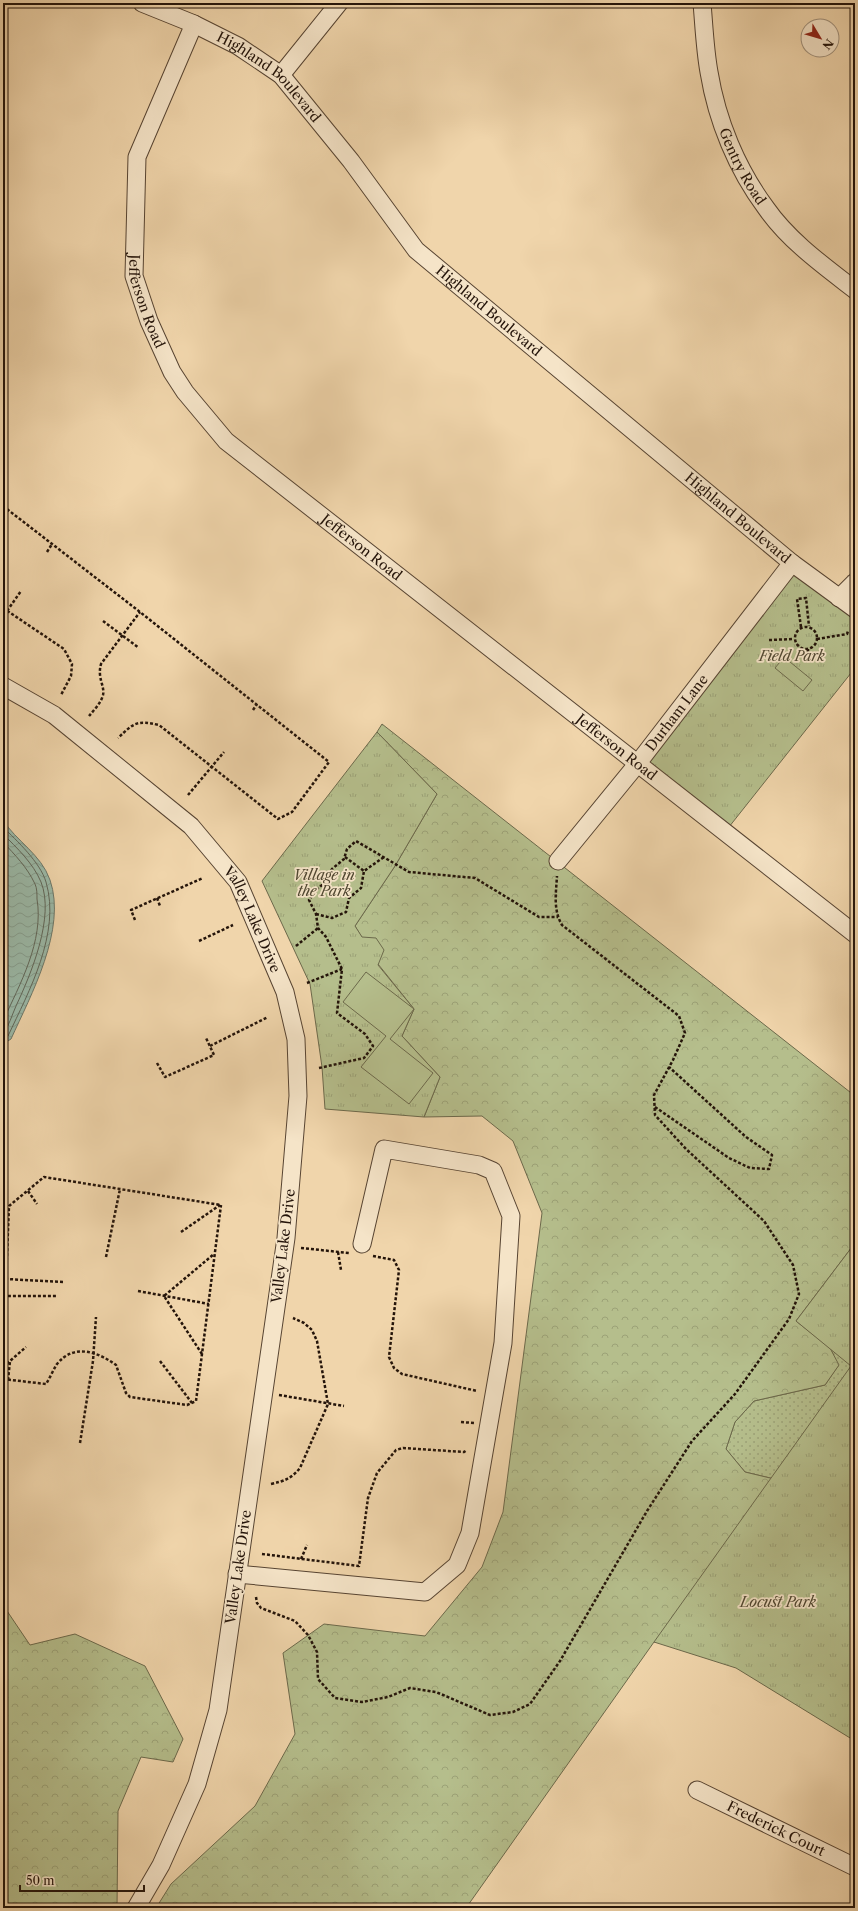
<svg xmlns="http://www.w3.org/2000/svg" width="858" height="1911" font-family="'Libre Caslon Text',serif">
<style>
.grass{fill:url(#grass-dots);stroke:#6c694b}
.forest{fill:url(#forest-crowns);stroke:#6c694b}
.park{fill:url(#park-tufts);stroke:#6c694b}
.garden{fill:#b5be8c;stroke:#6c694b}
.water{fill:url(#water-waves);stroke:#6b7769}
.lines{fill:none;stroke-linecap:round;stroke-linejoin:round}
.shore{stroke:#5f6659;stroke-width:1}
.minor-casing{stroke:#574432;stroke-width:19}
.path{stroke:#24140a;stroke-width:2.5;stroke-dasharray:3 2;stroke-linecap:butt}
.minor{stroke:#f5e4c8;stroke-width:17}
.labels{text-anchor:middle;stroke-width:3.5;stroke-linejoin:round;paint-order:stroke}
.street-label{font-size:14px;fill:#24140a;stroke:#f5e4c8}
.park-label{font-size:14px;font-style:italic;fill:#504731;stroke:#f5e4c8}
</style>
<defs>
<pattern id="grass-dots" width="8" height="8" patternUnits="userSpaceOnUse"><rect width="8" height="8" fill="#b5be8c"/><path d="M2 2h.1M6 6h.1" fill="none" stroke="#9ca277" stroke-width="1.8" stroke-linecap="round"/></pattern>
<pattern id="forest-crowns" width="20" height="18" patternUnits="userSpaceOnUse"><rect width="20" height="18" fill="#b5be8c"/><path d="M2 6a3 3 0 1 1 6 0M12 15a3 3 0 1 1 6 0" fill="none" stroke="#9ca277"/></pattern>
<pattern id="park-tufts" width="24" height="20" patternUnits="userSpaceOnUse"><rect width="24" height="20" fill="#b5be8c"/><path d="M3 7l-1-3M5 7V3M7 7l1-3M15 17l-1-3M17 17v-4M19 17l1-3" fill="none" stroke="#9ca277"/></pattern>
<pattern id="water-waves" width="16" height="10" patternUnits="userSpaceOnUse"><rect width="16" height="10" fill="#9ab9a8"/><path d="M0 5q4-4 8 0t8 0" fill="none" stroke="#859e8f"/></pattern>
</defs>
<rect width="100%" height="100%" fill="#f0d5ab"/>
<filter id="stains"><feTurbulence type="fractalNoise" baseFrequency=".005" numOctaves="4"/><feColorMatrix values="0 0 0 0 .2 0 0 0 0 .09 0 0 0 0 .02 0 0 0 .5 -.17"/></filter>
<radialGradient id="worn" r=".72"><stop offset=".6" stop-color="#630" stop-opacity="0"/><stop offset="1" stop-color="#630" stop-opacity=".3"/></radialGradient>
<polygon class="grass" points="855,1254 855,1741 791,1483 745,1472 726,1449 735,1422 754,1401 825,1385 838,1366 818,1320"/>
<g class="forest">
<polygon points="382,724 855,1096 855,1243 796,1321 830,1348 839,1365 825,1385 754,1401 735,1422 726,1449 745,1472 791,1483 688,1640 654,1642 466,1908 156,1908 171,1884 255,1806 295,1734 283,1653 324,1624 425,1636 482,1567 503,1512 542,1213 513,1141 482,1116 424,1117 440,1077 402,1036 414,1009 378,964 355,926 395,866 437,794 377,732"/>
<polygon points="3,1605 30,1645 75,1634 145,1666 183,1739 173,1762 141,1757 118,1811 117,1908 3,1908"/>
</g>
<g class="park">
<polygon points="792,563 855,609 855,668 725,832 639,763"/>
<polygon points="377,732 437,794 395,866 355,926 362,937 376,938 384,950 378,965 414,1009 402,1036 440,1077 424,1117 325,1109 322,1067 310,984 262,881"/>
<polygon points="855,1243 855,1741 736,1668 654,1642 851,1366 796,1321"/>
</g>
<g class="garden">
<polygon points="784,657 812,680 803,691 775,668"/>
<polygon points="366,972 414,1009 390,1039 433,1073 409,1104 361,1067 386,1036 343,1002"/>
</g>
<path class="water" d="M 3,820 C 16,841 41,854 50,880 C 67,929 31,995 11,1039 L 3,1044 Z"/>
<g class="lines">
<g class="shore">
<path d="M 3,827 C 17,841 40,862 46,882 C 61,933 29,991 8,1036 L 3,1039"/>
<path d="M 3,834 C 17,848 33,863 41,882 C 55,917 31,974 16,1006 C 12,1015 9,1026 3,1034"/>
<path d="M 3,842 C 15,855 27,867 35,884 C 37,888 37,894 37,899 C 44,941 20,984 3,1021"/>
</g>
<defs>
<g id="minor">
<path id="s1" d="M 142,3 L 194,24 L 238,46 L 281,75 L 351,161 L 416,250 L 792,563 L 855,609"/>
<path id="s2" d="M 702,3 C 704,26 705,50 709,72 C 717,121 737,169 766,208 C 789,241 824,266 855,290"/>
<path id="s3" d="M 194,24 L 137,157 L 134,276 L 149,321 L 172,372 L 185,392 L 226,441 L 855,934"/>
<polyline points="281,75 339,3"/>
<polyline points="839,598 855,582"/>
<path id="s4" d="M 3,686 L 54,715 L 191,826 L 238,882 L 285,992 L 296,1039 L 298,1096 L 286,1238 L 218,1710 L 197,1784 L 161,1865 L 136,1908"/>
<path id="s5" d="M 558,861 L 638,763 L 792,563"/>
<polyline points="237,1574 425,1592 457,1565 470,1533 503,1343 511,1216 493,1171 479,1165 384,1149 362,1244"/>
<path id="s6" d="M 697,1790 L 855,1867"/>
</g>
</defs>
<use href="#minor" class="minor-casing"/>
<g class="path">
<path d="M 3,506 L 140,612 L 329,762 L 292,812 L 278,819 L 159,725 C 136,720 134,723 118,738"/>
<polyline points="47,552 52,544"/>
<polyline points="3,608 64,649 72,664 71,676 61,695"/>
<polyline points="3,620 7,611 21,591"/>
<polyline points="103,621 139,648"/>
<circle cx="806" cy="638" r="11"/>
<polyline points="801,627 797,599 806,598 809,626"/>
<polyline points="817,639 847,634 848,631"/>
<polyline points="769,640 794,639"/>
<polyline points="808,649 808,655"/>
<polyline points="253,710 257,704"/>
<path d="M 89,716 C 94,710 101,703 103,695 C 105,686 97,678 101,664 L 140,612"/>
<polyline points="188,795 224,752"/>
<polyline points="345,857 364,871"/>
<polyline points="157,898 160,906"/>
<polyline points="316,914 332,918 346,912 349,898 361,888 364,871 384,857"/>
<polyline points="135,920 131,910 203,878"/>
<polyline points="199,941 233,925"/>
<polyline points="296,946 318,928"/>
<polyline points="307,983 342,969"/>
<polyline points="210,1046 268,1017"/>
<polyline points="157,1063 165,1077 214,1055 206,1038"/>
<polyline points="319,1068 364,1058 373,1046 365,1034 337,1013 342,969 326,937 318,928 316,914 309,900 317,889 326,882 332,869 344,859 347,849 356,841 409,872 475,878 539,917 558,917"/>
<polyline points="655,1107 729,1158 750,1168 769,1169 772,1155 746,1137 669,1067"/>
<polyline points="28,1191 37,1204"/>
<polyline points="181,1232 220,1205"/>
<polyline points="301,1248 349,1253"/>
<polyline points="338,1252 341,1270"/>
<polyline points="373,1256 394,1260 399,1270 389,1357 394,1368 402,1374 477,1391"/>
<polyline points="106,1257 120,1189"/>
<polyline points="63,1282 6,1279 9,1206 44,1177 221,1205"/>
<polyline points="138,1291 209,1304"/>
<polyline points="3,1302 4,1296 56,1296"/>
<polyline points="202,1354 164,1296 214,1254"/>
<polyline points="160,1361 192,1403"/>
<polyline points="3,1367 26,1347"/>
<path d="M 3,1379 L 46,1384 C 50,1378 53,1370 57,1364 C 74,1343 98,1352 116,1365 L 126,1393 L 130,1397 L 187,1405 L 196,1401 L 221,1205"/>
<polyline points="8,1380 10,1361"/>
<polyline points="279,1395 344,1406"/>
<polyline points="461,1422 474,1423"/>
<polyline points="80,1443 93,1361 96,1317"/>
<path d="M 271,1484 C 284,1481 291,1479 300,1468 L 328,1404 L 317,1341 L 312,1330 L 304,1323 L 293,1318"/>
<polyline points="262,1554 359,1566 368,1498 377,1473 396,1450 403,1448 464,1452 467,1450"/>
<polyline points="301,1559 307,1545"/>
<path d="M 256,1597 L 257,1603 L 261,1608 L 295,1621 L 308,1635 L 317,1652 L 318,1679 L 335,1698 L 362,1702 L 388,1697 L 410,1688 L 436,1692 L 490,1715 L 513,1712 L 530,1704 L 560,1661 L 647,1511 L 692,1441 L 735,1394 L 789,1319 L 799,1294 L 793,1265 L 764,1221 L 686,1149 L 655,1115 L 654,1095 L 673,1060 L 685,1033 L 679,1016 L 562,925 C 553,910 556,893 557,876"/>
</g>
<use href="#minor" class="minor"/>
</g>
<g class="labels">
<g class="street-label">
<text dy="5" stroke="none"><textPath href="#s1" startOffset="149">Highland Boulevard</textPath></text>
<text dy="5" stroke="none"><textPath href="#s2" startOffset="170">Gentry Road</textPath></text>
<text dy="5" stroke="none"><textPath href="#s3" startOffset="291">Jefferson Road</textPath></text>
<text dy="5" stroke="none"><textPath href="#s1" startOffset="473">Highland Boulevard</textPath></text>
<text dy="5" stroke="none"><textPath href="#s1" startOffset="797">Highland Boulevard</textPath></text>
<text dy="5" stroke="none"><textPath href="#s3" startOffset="627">Jefferson Road</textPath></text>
<text dy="5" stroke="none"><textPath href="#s5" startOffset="190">Durham Lane</textPath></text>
<text dy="5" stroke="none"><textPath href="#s3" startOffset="951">Jefferson Road</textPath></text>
<text dy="5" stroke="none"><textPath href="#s4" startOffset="348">Valley Lake Drive</textPath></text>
<text transform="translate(283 1246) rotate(-83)" y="5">Valley Lake Drive</text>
<text transform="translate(238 1567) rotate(-82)" y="5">Valley Lake Drive</text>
<text dy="5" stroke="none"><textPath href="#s6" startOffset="88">Frederick Court</textPath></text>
</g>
<g class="park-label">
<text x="792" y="661">Field Park</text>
<text x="324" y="880">Village in<tspan x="324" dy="16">the Park</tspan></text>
<text x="778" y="1607">Locust Park</text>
</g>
</g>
<rect width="858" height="1911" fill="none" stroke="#f0d5ab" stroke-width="16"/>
<rect x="4" y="4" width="850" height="1903" fill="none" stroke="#24140a" stroke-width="2"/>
<rect x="8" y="8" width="842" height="1895" fill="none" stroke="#24140a"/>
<g transform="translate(820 38) rotate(128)"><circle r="19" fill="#f5e4c8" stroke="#a1917c"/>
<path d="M0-3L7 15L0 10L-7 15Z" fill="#8f2418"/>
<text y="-6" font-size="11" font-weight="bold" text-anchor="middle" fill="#24140a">N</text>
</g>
<path d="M20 1885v6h124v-6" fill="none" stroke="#24140a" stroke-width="2"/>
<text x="26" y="1885" font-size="12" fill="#24140a" stroke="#f5e4c8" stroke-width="3" paint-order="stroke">50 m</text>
<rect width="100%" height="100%" filter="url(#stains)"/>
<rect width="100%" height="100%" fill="url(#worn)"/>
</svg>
